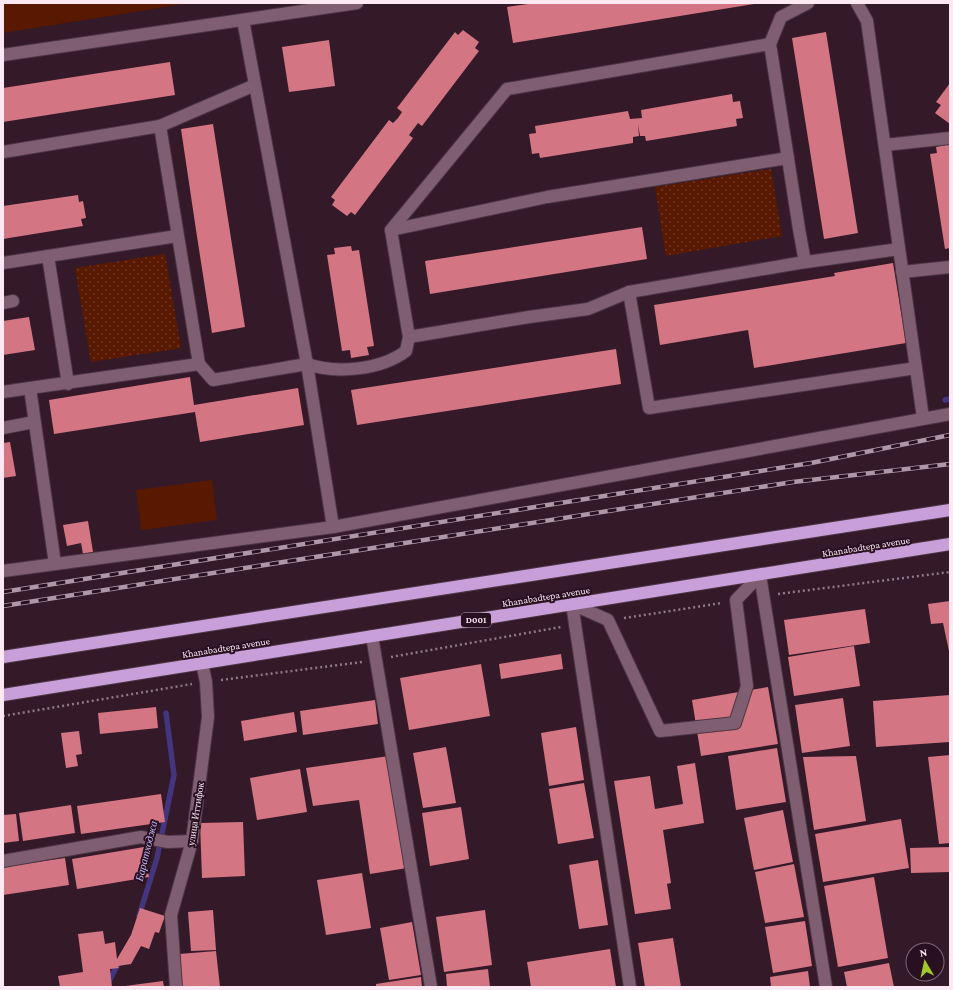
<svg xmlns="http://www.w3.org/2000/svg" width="953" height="990" font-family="'Crimson Pro',serif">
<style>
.grass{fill:url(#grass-dots)}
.garden{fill:#581900}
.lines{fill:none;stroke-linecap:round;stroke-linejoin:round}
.stream{stroke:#43357e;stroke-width:5.5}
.building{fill:#d47583}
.minor-casing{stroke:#4c3644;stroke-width:14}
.highway-casing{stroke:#4c3644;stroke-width:14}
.path{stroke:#907986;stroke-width:2.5;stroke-dasharray:2 3;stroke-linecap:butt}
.minor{stroke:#7f5e71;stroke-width:12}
.highway{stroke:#c89fd9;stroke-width:12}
.rail-casing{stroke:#af98a5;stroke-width:4.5}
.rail{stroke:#291020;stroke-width:3;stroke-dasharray:9;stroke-linecap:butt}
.labels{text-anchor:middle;stroke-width:4;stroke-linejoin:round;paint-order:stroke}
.shield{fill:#291020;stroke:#bda8b4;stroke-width:1}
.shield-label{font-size:9px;font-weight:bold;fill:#fde9f4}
.street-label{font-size:10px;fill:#fde9f4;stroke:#291020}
.water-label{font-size:11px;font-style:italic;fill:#bcb6f5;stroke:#291020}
</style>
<defs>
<pattern id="grass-dots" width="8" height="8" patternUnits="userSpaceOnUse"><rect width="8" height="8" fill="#581900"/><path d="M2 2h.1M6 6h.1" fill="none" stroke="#713a26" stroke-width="1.8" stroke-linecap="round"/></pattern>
</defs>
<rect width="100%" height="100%" fill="#341929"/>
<g class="grass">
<polygon points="771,169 782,236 666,256 655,187"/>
<polygon points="165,254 181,348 91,362 75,268"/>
</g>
<g class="garden">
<polygon points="3,3 190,3 3,33"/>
<polygon points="212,480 217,520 141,530 136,490"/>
</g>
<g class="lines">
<g class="stream">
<polyline points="945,400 950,399"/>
<polyline points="139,916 157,858 174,775 166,713"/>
<polyline points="106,987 119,962"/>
</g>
</g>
<g class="building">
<polygon points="535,3 754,3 754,4 513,43 507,7"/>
<polygon points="463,30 479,42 475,48 479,51 422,126 418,123 409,135 413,138 355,215 351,212 347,216 332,205 335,200 331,197 389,120 393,123 398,118 402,112 397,108 455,32 458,35"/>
<polygon points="826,32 858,233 824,239 792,38"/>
<polygon points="329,40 335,86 289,92 282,47"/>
<polygon points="170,62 175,95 3,122 3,88"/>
<polygon points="950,83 950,124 935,113 941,105 936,102"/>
<polygon points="732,94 733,102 740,101 743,118 736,119 737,126 646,141 645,136 640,136 638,124 639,136 633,137 633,143 540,158 539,153 532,154 529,134 536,133 535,126 628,111 630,119 642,118 641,110"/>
<polygon points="213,124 245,327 212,333 196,230 202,229 196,230 181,129"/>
<polygon points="950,144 950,248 945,249 930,154 937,153 936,147"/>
<polygon points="78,195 79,202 83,201 86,218 81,219 83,226 3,239 3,206"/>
<polygon points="642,227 647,259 430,294 425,261"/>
<polygon points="351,246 352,251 359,250 374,346 367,347 369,355 351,358 350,350 342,351 327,255 335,254 334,248"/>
<polygon points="893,263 906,343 754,368 748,330 660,345 654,305 835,276 834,273"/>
<polygon points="29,317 35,350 3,355 3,321"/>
<polygon points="616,349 621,384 357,425 351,390"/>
<polygon points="190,377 194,405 298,388 304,425 200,442 195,412 54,434 49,400"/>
<polygon points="10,442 16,476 3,478 3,443"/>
<polygon points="88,521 93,552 83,554 81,543 67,546 63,525"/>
<polygon points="950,601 950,651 949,651 943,623 931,624 928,604"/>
<polygon points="865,609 870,643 789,655 784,620"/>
<polygon points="854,646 860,686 794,696 788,657"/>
<polygon points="561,654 563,669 501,679 499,664"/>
<polygon points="481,664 490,716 409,730 400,678"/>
<polygon points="768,687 778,744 701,756 692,700"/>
<polygon points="950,695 950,742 876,747 873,701"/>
<polygon points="843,698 850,746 802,753 795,705"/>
<polygon points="375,700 378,724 303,735 300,711"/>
<polygon points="156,707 158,728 100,734 98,713"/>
<polygon points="294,712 297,732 244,741 241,721"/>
<polygon points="576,727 584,780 549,786 541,733"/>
<polygon points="79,731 82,754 76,755 78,766 66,768 61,733"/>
<polygon points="446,747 456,803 423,808 413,753"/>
<polygon points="777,748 786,802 736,810 728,756"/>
<polygon points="950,755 950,843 939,844 928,757"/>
<polygon points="389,756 407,868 370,874 359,800 313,806 306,768"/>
<polygon points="856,756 866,821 814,830 803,757"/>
<polygon points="695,763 704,823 663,830 671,883 667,884 671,909 635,914 614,781 650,776 655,809 683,804 677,766"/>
<polygon points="300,769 307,812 257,820 250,778"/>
<polygon points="584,783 594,838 558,844 549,789"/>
<polygon points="161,794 165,822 81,834 77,806"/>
<polygon points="71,805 75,833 23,841 19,813"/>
<polygon points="461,807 469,859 430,866 422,813"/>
<polygon points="783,810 793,862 754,870 744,818"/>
<polygon points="16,814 19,841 3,843 3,815"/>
<polygon points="901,819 909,868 823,882 815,834"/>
<polygon points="243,822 245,876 202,878 200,823"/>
<polygon points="144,847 149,877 77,889 72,859"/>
<polygon points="950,847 950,872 911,873 910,848"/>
<polygon points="65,858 69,885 3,895 3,867"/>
<polygon points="598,860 608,925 579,929 569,865"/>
<polygon points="794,864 804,917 765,923 755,872"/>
<polygon points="362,873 371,928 326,935 317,880"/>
<polygon points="874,877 888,958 838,967 824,886"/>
<polygon points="140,908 165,916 159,933 155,932 149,949 141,946 131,964 118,966 119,968 110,969 112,987 60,987 58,976 83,972 78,934 103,931 105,944 115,942 117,959 131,935"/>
<polygon points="213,910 216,950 191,951 188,912"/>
<polygon points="485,910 492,965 444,972 436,917"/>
<polygon points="805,921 812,966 773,973 765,927"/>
<polygon points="412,922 421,975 389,980 380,928"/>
<polygon points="673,938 681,987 645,987 638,943"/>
<polygon points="610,949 616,987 531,987 527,962"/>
<polygon points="216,951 220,987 182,987 179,954"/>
<polygon points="889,963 894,987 847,987 844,972"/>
<polygon points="488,969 490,987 447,987 446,974"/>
<polygon points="808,971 810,987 771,987 770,977"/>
<polygon points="421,977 422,987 376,987 376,984"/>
<polygon points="163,981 164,987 125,987 125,986"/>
</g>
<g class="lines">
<defs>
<g id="minor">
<polyline points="857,3 867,21 923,418"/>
<polyline points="243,20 307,364 333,527"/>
<polyline points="770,44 507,89 391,230 409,337 529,317 588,309 629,292 799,263 899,249"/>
<polyline points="3,55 357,3"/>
<polyline points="160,126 199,364"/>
<polyline points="885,145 950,138"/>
<polyline points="3,152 160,126 255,85"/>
<polyline points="391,230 547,197 788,158"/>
<polyline points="48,256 68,384"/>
<polyline points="805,262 799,229 770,44 781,17 808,3"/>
<polyline points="3,263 177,236"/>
<polyline points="902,272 950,267"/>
<polyline points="629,292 649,408 916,368"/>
<polyline points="3,303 13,301"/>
<polyline points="3,392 30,388"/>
<polyline points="3,428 34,422"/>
<path d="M 55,564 L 30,388 L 199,364 L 213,380 L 307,364 C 336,374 381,370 406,351 L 409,337"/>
<polyline points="3,571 333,527 950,414"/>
<polyline points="760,575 826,987"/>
<polyline points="572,604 608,620 660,731 735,723 747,686 736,600 760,575"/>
<polyline points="572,604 630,987"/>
<polyline points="372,636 431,987"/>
<polyline points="3,861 141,837 168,842 192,841"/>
<polyline points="176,987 171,915 192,841 208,717 206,682 202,663"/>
</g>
<g id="highway">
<polyline points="3,657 950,510"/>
<polyline points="3,695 950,544"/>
</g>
</defs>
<use href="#minor" class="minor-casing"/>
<use href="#highway" class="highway-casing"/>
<g class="path">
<polyline points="778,594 950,572"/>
<polyline points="624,618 722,603"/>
<polyline points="391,657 561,627"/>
<polyline points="221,680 362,662"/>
<polyline points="3,716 192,684"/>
</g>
<use href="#minor" class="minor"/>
<use href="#highway" class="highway"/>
<defs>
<g id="rail">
<polyline points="3,592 811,463 950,435"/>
<polyline points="3,606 793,482 950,464"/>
</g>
</defs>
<use href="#rail" class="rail-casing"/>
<use href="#rail" class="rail"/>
</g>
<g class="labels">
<rect class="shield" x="461" y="613" width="30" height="14" rx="3"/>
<g class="shield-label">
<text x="476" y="623">D001</text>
</g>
<g class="street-label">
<text transform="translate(866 546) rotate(-9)" y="4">Khanabadtepa avenue</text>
<text transform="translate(546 596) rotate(-9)" y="4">Khanabadtepa avenue</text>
<text transform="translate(226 647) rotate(-9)" y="4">Khanabadtepa avenue</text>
<text transform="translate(195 814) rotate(-81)" y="4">улица Иттифок</text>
</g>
<g class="water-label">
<text transform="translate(146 851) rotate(-76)" y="4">Баратходжа</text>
</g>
</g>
<rect width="953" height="990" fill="none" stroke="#fde9f4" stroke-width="8"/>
<g transform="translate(925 962) rotate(351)"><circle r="19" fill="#291020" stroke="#7e6775"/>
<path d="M0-3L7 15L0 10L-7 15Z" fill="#a1c929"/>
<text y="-6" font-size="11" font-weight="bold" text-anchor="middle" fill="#fde9f4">N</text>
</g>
</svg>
